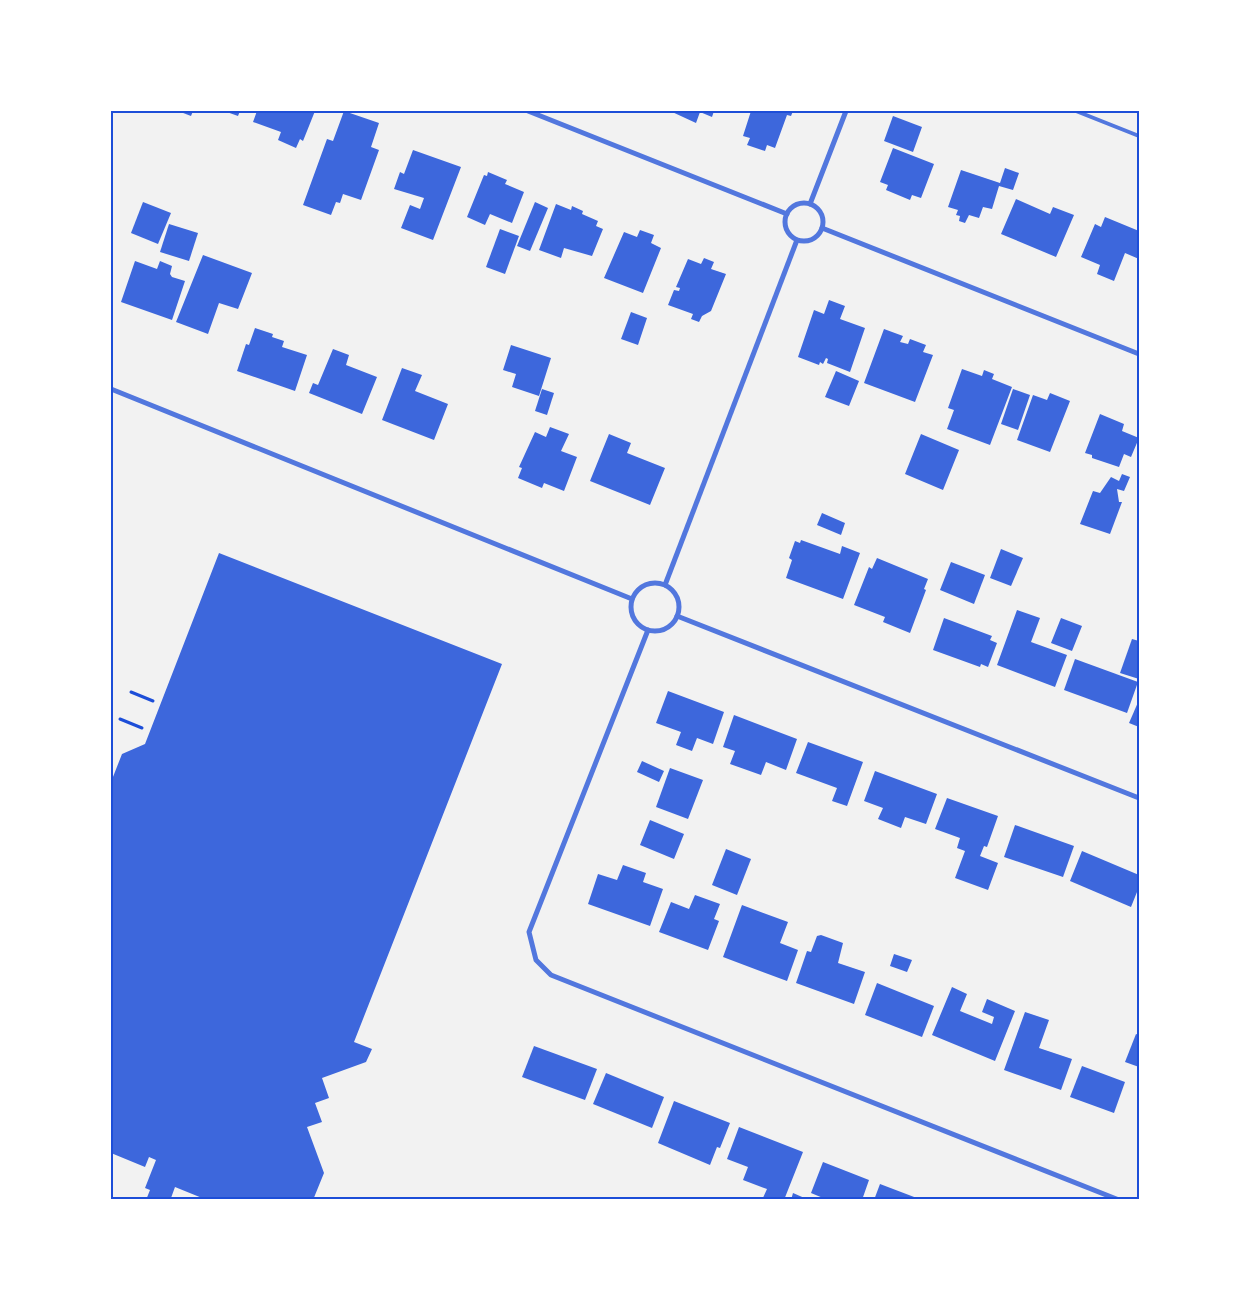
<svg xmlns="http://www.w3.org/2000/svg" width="1250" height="1311" font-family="Helvetica,sans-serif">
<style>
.building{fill:#3d67dc}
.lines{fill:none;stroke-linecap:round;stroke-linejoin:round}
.path{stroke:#1d4ed8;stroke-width:3}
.service{stroke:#5277de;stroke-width:4}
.minor{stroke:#5277de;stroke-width:5}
.neatline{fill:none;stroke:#1d4ed8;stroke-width:2}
</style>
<rect width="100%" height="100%" fill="#f2f2f2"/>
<g class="building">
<polygon points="178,111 193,111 191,116"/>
<polygon points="224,111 240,111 238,116"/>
<polygon points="257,111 315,111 303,141 300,139 296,148 278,140 281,132 253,122"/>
<polygon points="344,111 379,123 371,147 379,150 361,200 343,194 340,203 336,202 331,215 303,205 327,139 333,141"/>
<polygon points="670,111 714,111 712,117 700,112 696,123"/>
<polygon points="751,111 793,111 791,116 787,115 775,148 767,145 765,151 747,145 750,138 743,136"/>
<polygon points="893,116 922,127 913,152 884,141"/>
<polygon points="893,148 934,164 921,198 912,195 910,200 886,190 888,185 880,182"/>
<polygon points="413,150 461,167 433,240 401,228 410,205 420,209 424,198 394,189 400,172 404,174"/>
<polygon points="1005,168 1019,173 1013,190 999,186 992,209 983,207 979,218 969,215 965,223 959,221 960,216 956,215 958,210 948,207 961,170 1000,183"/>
<polygon points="488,172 507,180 505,184 524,192 512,223 490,214 485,225 467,217 484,175 487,176"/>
<polygon points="1016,199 1050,214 1053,207 1074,215 1056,257 1001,234"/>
<polygon points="143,202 171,213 158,244 131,233"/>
<polygon points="535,202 548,208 530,251 517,246"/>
<polygon points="556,204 571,210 572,206 583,211 582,214 598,221 596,226 603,229 592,256 564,248 561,258 539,250"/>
<polygon points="1105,217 1139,231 1139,259 1125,253 1114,281 1097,274 1100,265 1081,257 1095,224 1101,227"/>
<polygon points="169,224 198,233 189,261 160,252"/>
<polygon points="500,229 519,236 505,274 486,267"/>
<polygon points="640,230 654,235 651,243 661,248 643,293 604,278 624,232 637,237"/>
<polygon points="203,255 252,273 238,309 219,303 208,334 176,322"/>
<polygon points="704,258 714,262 711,269 726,274 711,311 702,316 699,322 691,319 693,314 668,305 674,290 679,291 680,288 676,287 688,259 701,264"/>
<polygon points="135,261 157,269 160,261 172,266 170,274 172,277 185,281 172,320 121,302"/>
<polygon points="829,300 845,306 840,319 865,328 850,372 827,363 828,359 826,358 823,364 820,362 819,365 798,357 814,310 824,314"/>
<polygon points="631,312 647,318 638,345 621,339"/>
<polygon points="255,328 273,334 272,337 284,341 282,347 307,355 295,391 237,371 246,344 249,345"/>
<polygon points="884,329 903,336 900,342 908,344 910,339 926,345 923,352 933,355 915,402 864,383"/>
<polygon points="511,345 551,358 539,396 512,387 516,374 503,370"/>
<polygon points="333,349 349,355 346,365 377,377 362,414 309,393 313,383 318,385"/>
<polygon points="402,368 422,375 415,391 448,404 434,440 382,420"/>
<polygon points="962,369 982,376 984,370 994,374 992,379 1012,387 990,445 947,429 954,410 948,408"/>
<polygon points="836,371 859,381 849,406 825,397"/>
<polygon points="542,389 554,393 547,415 535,411"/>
<polygon points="1013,389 1030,395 1018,430 1001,424"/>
<polygon points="1050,393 1070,401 1050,452 1017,440 1033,395 1047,400"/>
<polygon points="1100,414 1124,424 1122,431 1139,438 1131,457 1124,454 1119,467 1092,458 1092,455 1085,453"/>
<polygon points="550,427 569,434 561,451 577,457 564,491 544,483 542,488 518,478 522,468 519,467 535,432 546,437"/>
<polygon points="609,434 631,443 627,453 665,468 650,505 590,481"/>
<polygon points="921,434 959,450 943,490 905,474"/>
<polygon points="1122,474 1130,477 1124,491 1117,489 1119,502 1122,502 1110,534 1080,524 1093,491 1100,493 1111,477 1119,481"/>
<polygon points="822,513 845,523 841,535 817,525"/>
<polygon points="801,540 840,554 842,546 860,553 843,599 786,578 792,560 789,558 795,541 800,543"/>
<polygon points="1001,549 1023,558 1011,586 990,578"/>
<polygon points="219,553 502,664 354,1042 372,1049 366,1062 322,1078 329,1098 315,1103 322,1122 307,1127 324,1173 313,1200 207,1200 175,1187 171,1198 177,1200 146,1200 150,1190 145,1188 156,1160 149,1157 145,1167 111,1153 111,782 122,754 145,744"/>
<polygon points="877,558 928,579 924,589 926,590 910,633 883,622 885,617 854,605 869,567 872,569"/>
<polygon points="951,562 985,575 974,604 940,590"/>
<polygon points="1017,610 1040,618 1031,642 1067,655 1055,687 997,665"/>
<polygon points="944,618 992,636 990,640 997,643 988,667 981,664 980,667 933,650"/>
<polygon points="1061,618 1082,626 1072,651 1051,643"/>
<polygon points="1132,639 1139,641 1139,679 1120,673"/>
<polygon points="1075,659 1138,682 1127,713 1064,690"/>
<polygon points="668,691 724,712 713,744 697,738 692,751 676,745 681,732 656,723"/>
<polygon points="1139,700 1139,727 1129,723"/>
<polygon points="734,715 797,739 786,770 766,762 761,775 730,764 735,751 723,747"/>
<polygon points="808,742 863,762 847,806 832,801 837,788 796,773"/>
<polygon points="642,761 664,771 659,782 637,772"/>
<polygon points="670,768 703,780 688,819 656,807"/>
<polygon points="875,771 937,794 926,824 905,817 901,828 878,819 883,808 864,801"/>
<polygon points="947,798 998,816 987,847 984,846 980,856 998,863 988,890 955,878 965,851 957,848 960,838 935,829"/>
<polygon points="650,820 684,834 674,859 640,845"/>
<polygon points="1015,825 1074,846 1063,877 1004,857"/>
<polygon points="726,849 751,859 737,895 712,885"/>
<polygon points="1082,851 1139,875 1139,887 1131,907 1070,881"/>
<polygon points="623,865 646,873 643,882 663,889 650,926 588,904 598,874 617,880"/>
<polygon points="695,895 720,904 714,919 719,921 708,950 659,932 671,902 689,909"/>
<polygon points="742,905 788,922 780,943 798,950 787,981 723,957"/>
<polygon points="821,935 843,943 838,963 865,972 854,1004 796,983 807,951 811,952 817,936"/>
<polygon points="894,954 912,960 907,972 890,966"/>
<polygon points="877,983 934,1006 922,1037 865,1015"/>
<polygon points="952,987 967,994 960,1011 992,1024 994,1017 982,1012 987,999 1015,1011 995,1061 932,1035"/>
<polygon points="1025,1012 1049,1020 1039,1048 1072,1059 1061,1090 1004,1070"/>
<polygon points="1136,1034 1139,1035 1139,1067 1125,1062"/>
<polygon points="534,1046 597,1069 585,1100 522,1077"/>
<polygon points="1082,1066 1125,1082 1114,1113 1070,1097"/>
<polygon points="606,1073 664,1097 652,1128 593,1104"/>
<polygon points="674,1101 730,1123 720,1148 717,1147 710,1165 658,1143"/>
<polygon points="739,1127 803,1152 784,1200 762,1200 767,1189 743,1180 748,1167 727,1159"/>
<polygon points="823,1162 869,1180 862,1200 822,1200 823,1198 811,1193"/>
<polygon points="880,1184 922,1200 874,1200"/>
<polygon points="793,1193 809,1200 791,1200"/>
</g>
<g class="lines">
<g class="path">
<polyline points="131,692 153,701"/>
<polyline points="120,719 142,728"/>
</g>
<polyline class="service" points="1076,111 1139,136"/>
<g class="minor">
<polyline points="528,111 787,214"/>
<circle cx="804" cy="222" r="19"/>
<polyline points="810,204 846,111"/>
<polyline points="822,228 1139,354"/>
<polyline points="111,389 632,599"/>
<circle cx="655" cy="607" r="24"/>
<polyline points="665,585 797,240"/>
<polyline points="677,616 1139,798"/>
<polyline points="648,630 529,932 536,960 551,975 1119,1200"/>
</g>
</g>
<rect width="1250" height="1311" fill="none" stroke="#ffffff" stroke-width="225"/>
<rect x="112" y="112" width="1026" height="1086" class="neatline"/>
</svg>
